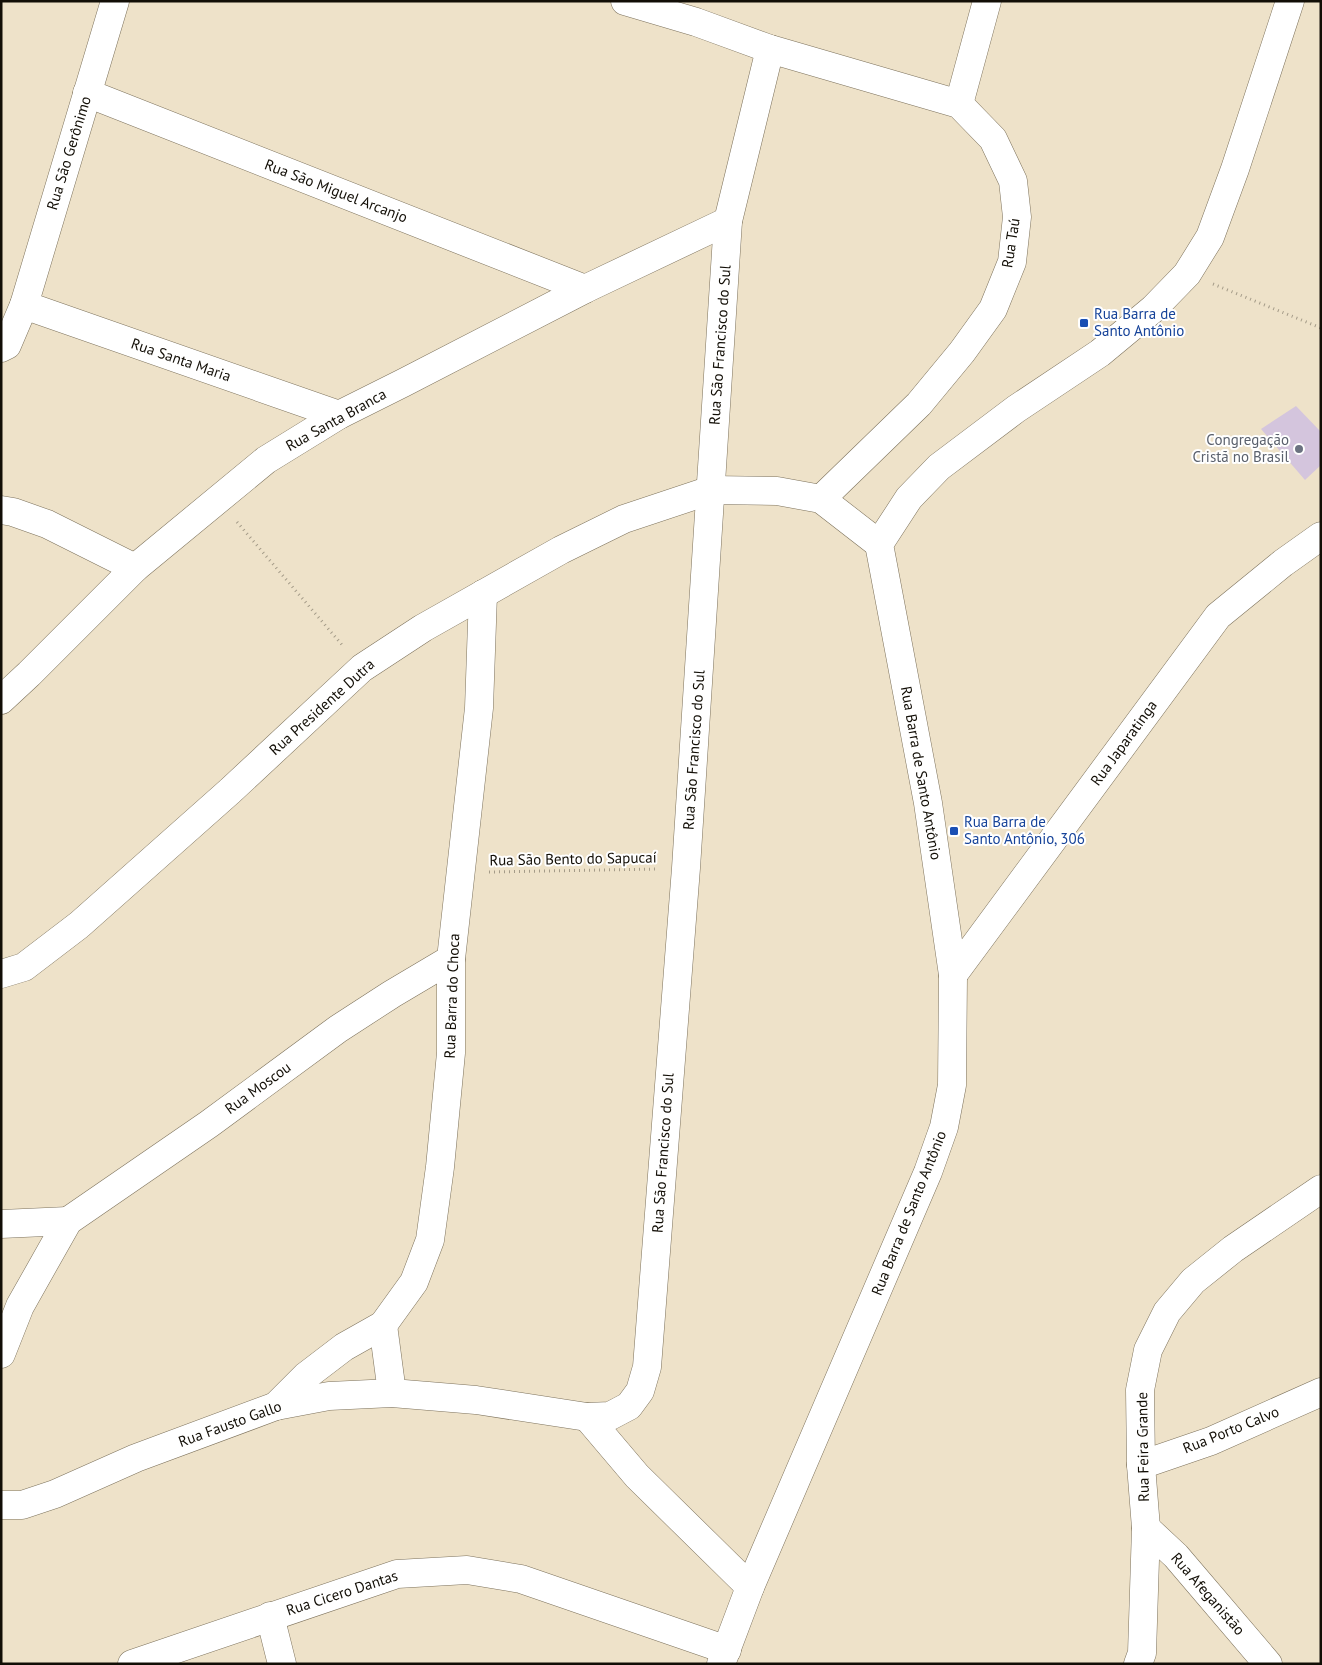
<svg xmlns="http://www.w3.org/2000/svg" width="1322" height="1665" font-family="'PT Sans',sans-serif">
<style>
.building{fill:#d4c5dd}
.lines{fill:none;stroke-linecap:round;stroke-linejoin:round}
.minor-casing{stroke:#7d725c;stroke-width:29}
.path{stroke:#a49b88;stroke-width:3;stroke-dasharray:1 4;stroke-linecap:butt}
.minor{stroke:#fff;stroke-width:28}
.transit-dot{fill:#1a4fb4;stroke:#fff;stroke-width:2}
.worship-dot{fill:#6b7280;stroke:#fff;stroke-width:2}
.labels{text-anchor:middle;stroke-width:4;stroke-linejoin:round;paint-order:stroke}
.street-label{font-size:15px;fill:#120e06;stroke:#fff}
.transit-label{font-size:15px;fill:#164399;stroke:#fff;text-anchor:start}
.worship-label{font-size:15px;fill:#5b616d;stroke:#fff;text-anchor:end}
</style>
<rect width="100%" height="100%" fill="#eee2c9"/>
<polygon class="building" points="1296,406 1321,432 1321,465 1305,480 1261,429"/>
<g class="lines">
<defs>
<g id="minor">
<polyline points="625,1 696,22 770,49 959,104 993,139 1013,181 1017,217 1012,262 993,309 962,352 919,404 821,499"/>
<polyline points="87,93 585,289"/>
<polyline points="959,104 987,1"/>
<polyline points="24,305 339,415"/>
<polyline points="1,348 7,345 24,305 115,1"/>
<polyline points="1,510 13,512 47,524 135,568"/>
<polyline points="1,700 29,674 135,568 266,460 339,415 403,383 585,289 728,221"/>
<polyline points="1,974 24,967 79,925 230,791 362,668 423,628 561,550 624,519 711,490 777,491 821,499 879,544"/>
<polyline points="953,975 1218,616 1283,563 1321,536"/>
<polyline points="1,1224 68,1221"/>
<polyline points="383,1325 392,1393"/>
<polyline points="1,1354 20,1306 68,1221 209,1124 338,1029 392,994 451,959"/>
<polyline points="276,1406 306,1376 344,1347 383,1325 414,1282 430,1240 440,1167 451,1053 451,959 479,708 483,594"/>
<polyline points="587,1417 637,1476 750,1587"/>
<polyline points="1141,1465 1211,1441 1321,1392"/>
<polyline points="1,1505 22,1505 55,1494 136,1458 276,1406 329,1396 392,1393 476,1400 587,1417 610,1416 629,1406 640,1391 647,1367 686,868 728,221 770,49"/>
<polyline points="1146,1528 1176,1556 1268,1664"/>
<polyline points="270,1616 282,1664"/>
<polyline points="132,1664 397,1574 467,1570 521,1579 727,1650"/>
<polyline points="721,1664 750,1587 928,1172 944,1127 952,1085 953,975 928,803 879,544 909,498 939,467 1016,409 1100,353 1153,309 1187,274 1210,237 1235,169 1290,1"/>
<polyline points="1138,1664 1142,1653 1146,1528 1141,1465 1140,1390 1148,1350 1167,1312 1193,1281 1233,1249 1321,1189"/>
</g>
</defs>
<use href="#minor" class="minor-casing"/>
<g class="path">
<polyline points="1213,284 1321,328"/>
<polyline points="237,522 343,646"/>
<polyline points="489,872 658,869"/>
</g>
<use href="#minor" class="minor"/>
</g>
<g class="transit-dot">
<rect x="1079" y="318" width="10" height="10" rx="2.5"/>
<rect x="949" y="826" width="10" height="10" rx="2.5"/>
</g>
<circle class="worship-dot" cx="1299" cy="449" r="5"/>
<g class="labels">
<g class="street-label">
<text transform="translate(69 153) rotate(-73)" y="5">Rua São Gerônimo</text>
<text transform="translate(336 191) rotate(21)" y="5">Rua São Miguel Arcanjo</text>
<text transform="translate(1011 243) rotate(-81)" y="5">Rua Taú</text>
<text transform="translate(720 345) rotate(-86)" y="5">Rua São Francisco do Sul</text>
<text transform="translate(181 360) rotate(19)" y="5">Rua Santa Maria</text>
<text transform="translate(336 420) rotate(-29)" y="5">Rua Santa Branca</text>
<text transform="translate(322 707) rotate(-42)" y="5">Rua Presidente Dutra</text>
<text transform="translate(1124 743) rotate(-54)" y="5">Rua Japaratinga</text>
<text transform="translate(694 750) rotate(-86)" y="5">Rua São Francisco do Sul</text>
<text transform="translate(921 773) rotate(80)" y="5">Rua Barra de Santo Antônio</text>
<text transform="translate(573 859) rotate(-1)" y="5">Rua São Bento do Sapucaí</text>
<text transform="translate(452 996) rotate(-88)" y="5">Rua Barra do Choca</text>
<text transform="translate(258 1088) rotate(-36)" y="5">Rua Moscou</text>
<text transform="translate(663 1153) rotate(-86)" y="5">Rua São Francisco do Sul</text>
<text transform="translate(909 1213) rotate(-68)" y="5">Rua Barra de Santo Antônio</text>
<text transform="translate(230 1424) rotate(-20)" y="5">Rua Fausto Gallo</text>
<text transform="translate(1231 1430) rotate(-22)" y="5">Rua Porto Calvo</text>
<text transform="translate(1143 1447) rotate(-91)" y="5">Rua Feira Grande</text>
<text transform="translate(342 1593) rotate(-18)" y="5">Rua Cicero Dantas</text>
<text transform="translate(1208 1594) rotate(49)" y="5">Rua Afeganistão</text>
</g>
<g class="transit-label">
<text x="1094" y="319">Rua Barra de<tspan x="1094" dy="17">Santo Antônio</tspan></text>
<text x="964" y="827">Rua Barra de<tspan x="964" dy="17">Santo Antônio, 306</tspan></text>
</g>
<g class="worship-label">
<text x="1289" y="445">Congregação<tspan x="1289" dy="17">Cristã no Brasil</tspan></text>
</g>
</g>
<rect width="1322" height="1665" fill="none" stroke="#120e06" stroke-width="5"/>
</svg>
